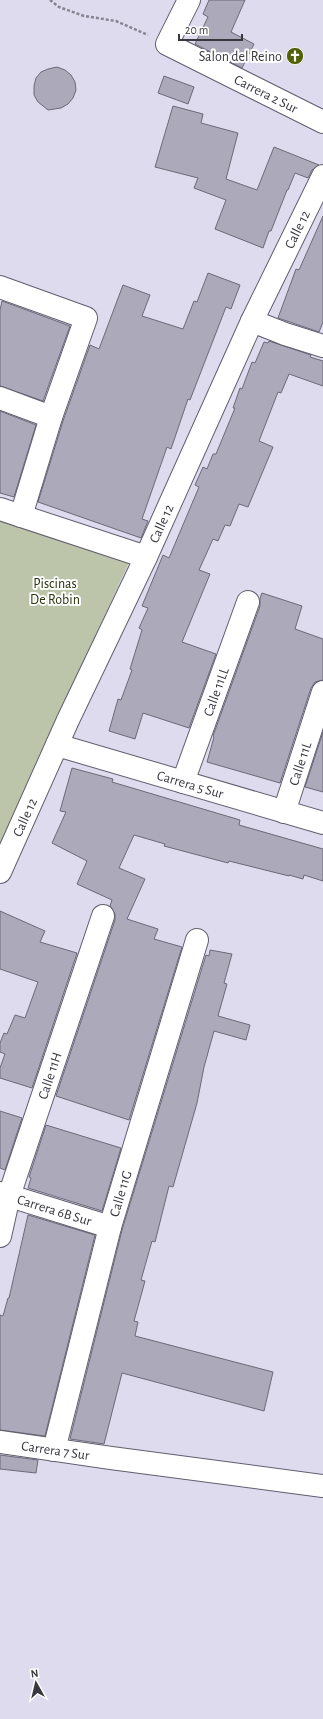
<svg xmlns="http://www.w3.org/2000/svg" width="323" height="1719" font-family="'Alegreya Sans',sans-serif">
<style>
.green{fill:#bcc4a9}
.building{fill:#aba9ba;stroke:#6c6979}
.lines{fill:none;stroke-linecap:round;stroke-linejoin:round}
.minor-casing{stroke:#615e6e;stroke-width:24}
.path{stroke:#868491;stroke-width:2.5;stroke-dasharray:3 2;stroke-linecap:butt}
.minor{stroke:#fff;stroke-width:22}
.labels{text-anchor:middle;stroke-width:4;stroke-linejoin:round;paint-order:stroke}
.poi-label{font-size:14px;fill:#39383f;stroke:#fff;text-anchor:end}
.street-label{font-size:14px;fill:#39383f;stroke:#fff}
.park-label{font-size:14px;fill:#2a330a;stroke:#fff}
</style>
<rect width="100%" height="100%" fill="#dedbee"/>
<polygon class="green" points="0,516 131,558 0,844"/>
<g class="building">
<polygon points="209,0 245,0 231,32 254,44 242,68 195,44 208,17 203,14"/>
<polygon points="57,67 65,70 71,75 75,82 76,90 73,98 68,104 61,108 48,110 38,102 34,95 34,86 36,78 41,72 48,69"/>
<polygon points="164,76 194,87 188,104 158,93"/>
<polygon points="173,106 203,114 201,123 238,133 226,179 257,190 274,147 319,165 312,170 308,178 295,173 288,190 287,190 271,231 269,231 263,248 215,229 226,200 194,188 198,178 155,167"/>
<polygon points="323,216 323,322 319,332 278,318 296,269 299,270"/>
<polygon points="208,273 240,285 231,309 226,307 190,400 188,399 171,449 167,447 142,519 148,521 141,538 38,502 63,421 90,345 99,349 123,285 150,295 142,316 183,329 194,301 197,302"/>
<polygon points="2,301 70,326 43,401 0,386 0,310"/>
<polygon points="269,341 311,355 310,357 323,361 323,386 289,374 281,393 278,392 259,441 273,447 248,507 239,504 230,526 225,525 218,541 213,539 199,570 210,574 182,642 216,654 189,728 143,713 135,739 109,731 118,699 121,700 132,670 130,669 142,630 139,628 148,608 142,606 163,555 169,558 199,487 195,485 203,467 207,469 213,454 216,454 235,408 233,408 240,388 242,389 252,362 255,363 264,342 268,343"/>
<polygon points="0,411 36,425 14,497 0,493"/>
<polygon points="262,593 302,606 295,629 323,639 323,680 315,682 311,688 280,783 207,762 214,737 213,736 260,606 260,598"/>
<polygon points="323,732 323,792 305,787"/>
<polygon points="72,768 113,779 112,782 240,820 239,825 323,849 323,881 304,875 303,879 289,875 289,876 229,861 228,863 164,846 165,844 134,835 119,868 145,879 127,919 158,929 154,939 182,947 129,1120 56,1096 115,920 115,914 110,906 112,900 77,884 87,861 52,843 66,812 60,811"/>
<polygon points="0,911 45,931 40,942 77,953 32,1088 0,1078 0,1068 5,1054 0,1052 0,1043 4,1033 7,1034 15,1015 25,1018 38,982 0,969"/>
<polygon points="210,950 232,954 224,983 227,984 218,1016 250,1025 246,1040 214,1031 204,1067 197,1103 173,1187 169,1186 155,1242 152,1241 141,1280 145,1281 134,1321 138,1322 135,1336 273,1372 264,1411 122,1373 104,1444 70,1439 122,1230 206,955 209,956"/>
<polygon points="0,1111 22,1118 5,1170 0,1168"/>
<polygon points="46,1125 121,1148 102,1211 28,1188 31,1178 29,1177"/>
<polygon points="28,1215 95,1235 45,1436 0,1430 0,1315 3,1316 8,1298 9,1298"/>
<polygon points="0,1455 38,1460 36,1473 0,1469"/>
</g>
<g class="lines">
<defs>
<g id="minor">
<path id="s1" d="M 189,0 L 167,44 L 323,122"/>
<polyline points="0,287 86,318 51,417 21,516"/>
<polyline points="252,321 285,334 323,346"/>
<polyline points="0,398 51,417"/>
<polyline points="0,509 146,557"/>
<path id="s2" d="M 57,745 L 323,823"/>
<path id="s3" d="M 183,782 L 248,602"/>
<path id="s4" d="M 284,812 L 323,692"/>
<path id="s5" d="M 0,872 L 68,720 L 146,557 L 252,321 L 323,176"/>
<path id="s6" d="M 0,1193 L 110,1227"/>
<path id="s7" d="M 0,1236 L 9,1196 L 103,916"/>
<path id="s8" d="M 0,1442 L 111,1458 L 323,1486"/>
<path id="s9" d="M 54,1450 L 110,1227 L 197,940"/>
</g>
</defs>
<use href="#minor" class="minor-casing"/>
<polyline class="path" points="50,0 59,7 84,16 116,21 148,35"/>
<use href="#minor" class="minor"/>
</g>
<defs>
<symbol id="church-disc" viewBox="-11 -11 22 22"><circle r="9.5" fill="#526105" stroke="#fff"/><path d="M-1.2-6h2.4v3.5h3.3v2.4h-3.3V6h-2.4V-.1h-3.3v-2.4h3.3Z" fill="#fff"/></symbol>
</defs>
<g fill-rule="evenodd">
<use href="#church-disc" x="285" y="46" width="20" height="20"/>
</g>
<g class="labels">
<g class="poi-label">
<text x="282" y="61">Salon del Reino</text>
</g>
<g class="street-label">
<text dy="5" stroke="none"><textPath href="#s1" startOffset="160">Carrera 2 Sur</textPath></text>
<text dy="5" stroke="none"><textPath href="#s5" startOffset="708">Calle 12</textPath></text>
<text dy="5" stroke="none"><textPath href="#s5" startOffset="384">Calle 12</textPath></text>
<text dy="5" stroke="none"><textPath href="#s3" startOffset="96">Calle 11LL</textPath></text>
<text dy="5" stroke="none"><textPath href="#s4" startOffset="51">Calle 11L</textPath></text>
<text dy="5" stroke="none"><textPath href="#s2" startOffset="139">Carrera 5 Sur</textPath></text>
<text dy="5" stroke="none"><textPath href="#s5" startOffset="60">Calle 12</textPath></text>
<text dy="5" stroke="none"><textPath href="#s7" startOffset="168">Calle 11H</textPath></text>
<text dy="5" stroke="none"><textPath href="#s9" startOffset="265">Calle 11G</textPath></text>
<text dy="5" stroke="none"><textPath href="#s6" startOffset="57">Carrera 6B Sur</textPath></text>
<text dy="5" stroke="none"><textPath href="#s8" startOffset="56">Carrera 7 Sur</textPath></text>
</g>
<g class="park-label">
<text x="55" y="588">Piscinas<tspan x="55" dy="16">De Robin</tspan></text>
</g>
</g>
<g transform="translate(36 1683) rotate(352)" stroke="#ffffff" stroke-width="3" paint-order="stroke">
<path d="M0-3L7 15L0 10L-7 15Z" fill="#39383f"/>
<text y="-6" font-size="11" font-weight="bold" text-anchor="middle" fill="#39383f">N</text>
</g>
<path d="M179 34v6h63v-6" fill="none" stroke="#39383f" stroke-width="2"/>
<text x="185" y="34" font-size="12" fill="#39383f" stroke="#ffffff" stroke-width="3" paint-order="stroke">20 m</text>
</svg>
